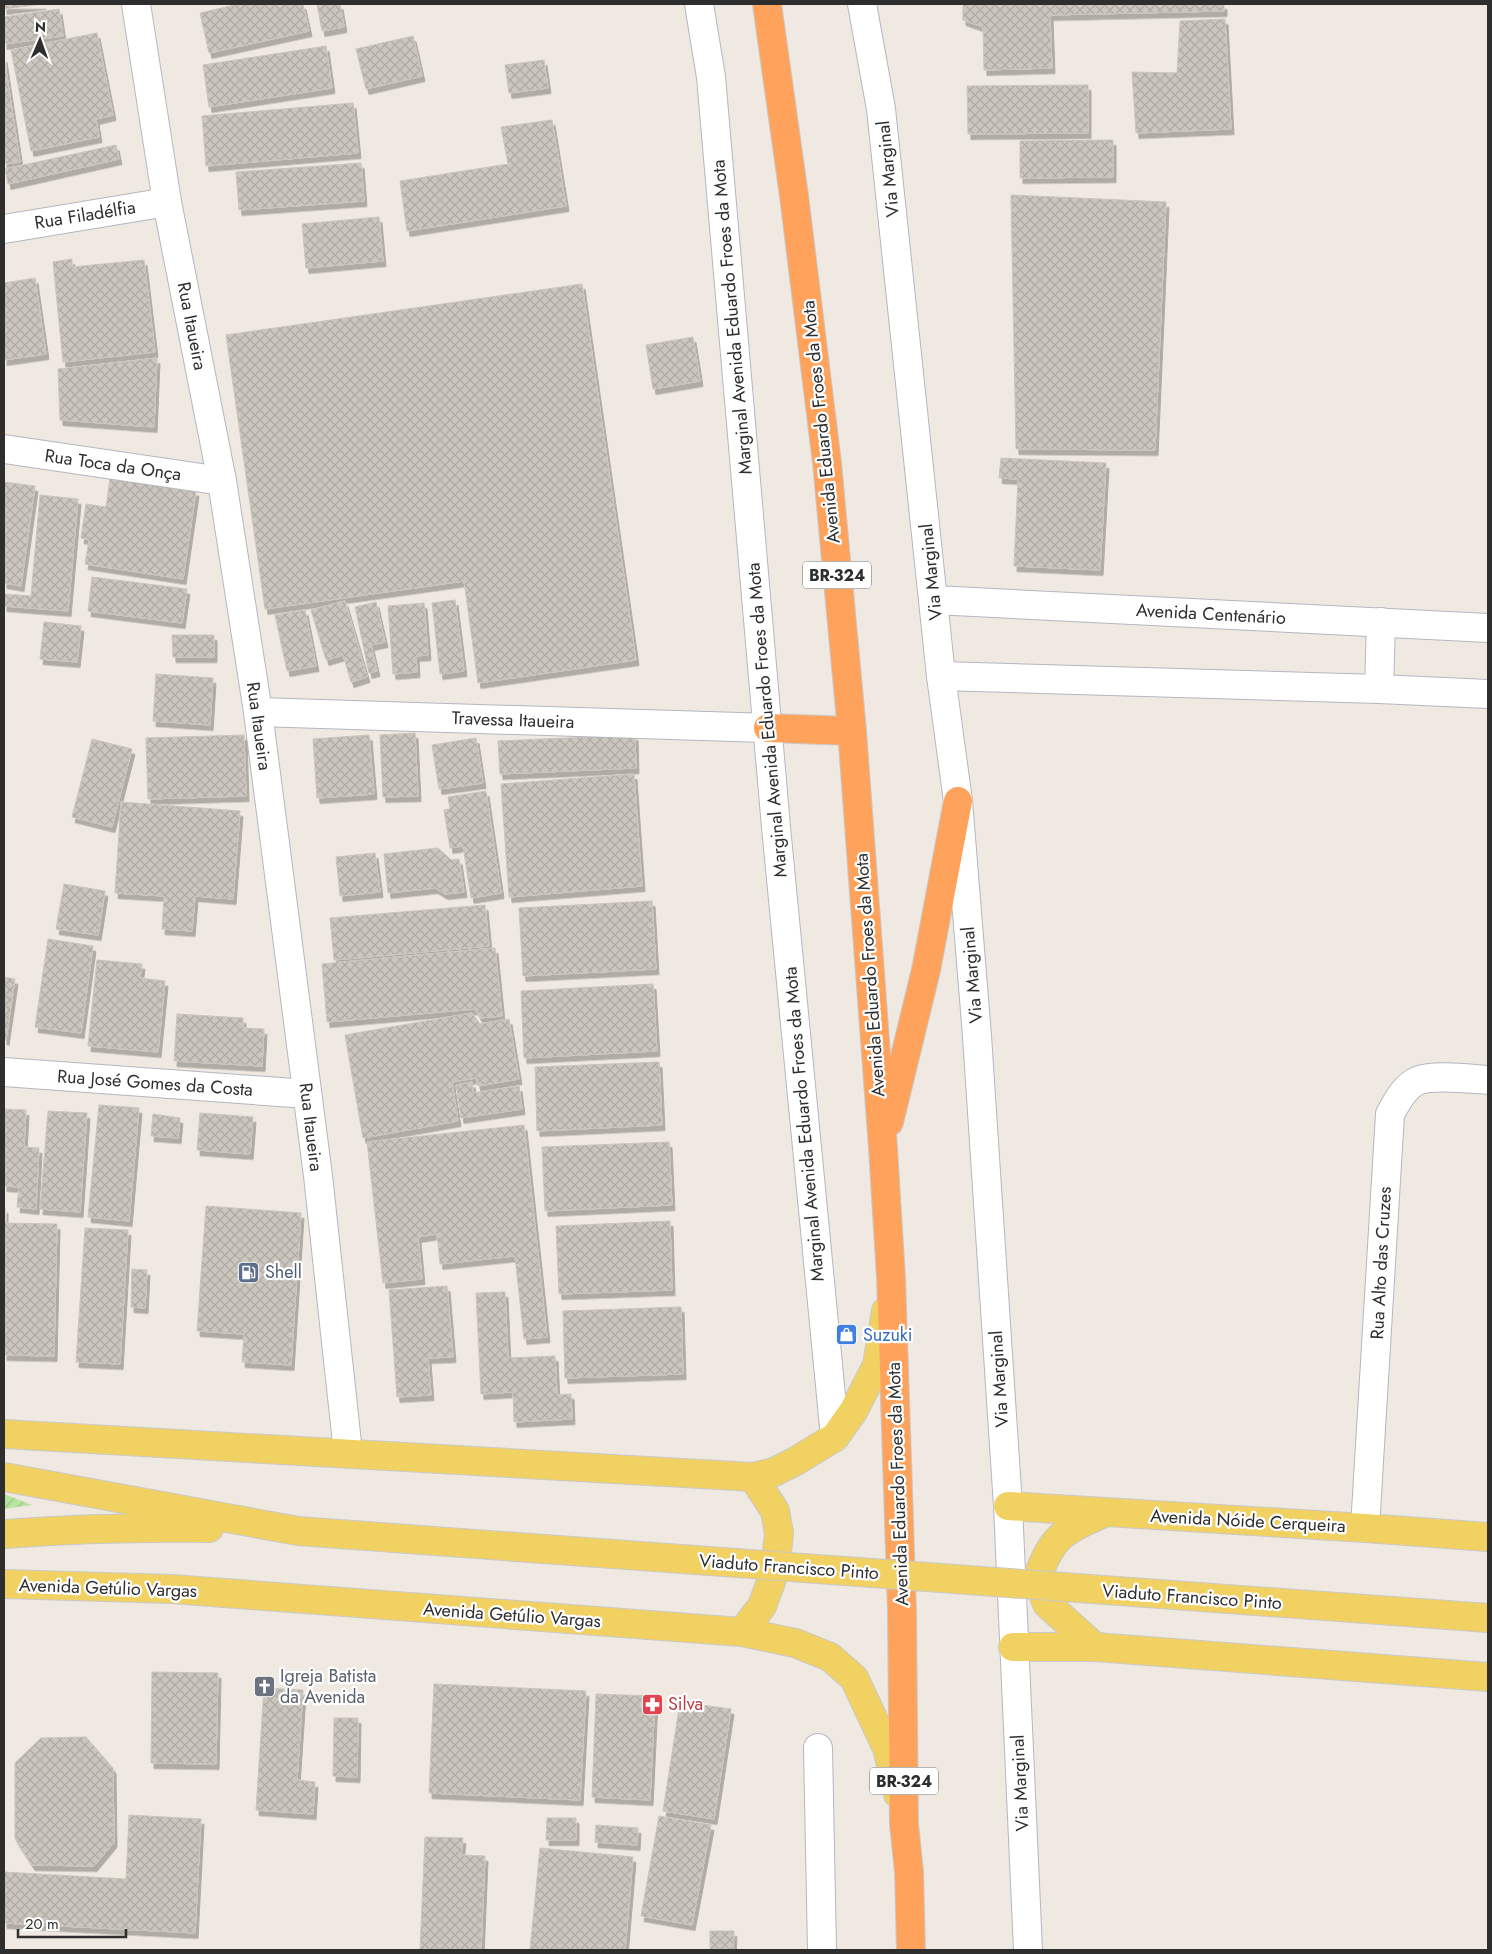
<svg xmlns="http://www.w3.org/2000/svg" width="1492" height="1954" font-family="Jost,sans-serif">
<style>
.garden{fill:url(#garden-furrows)}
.building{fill:url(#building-cross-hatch);stroke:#cbc5ba;filter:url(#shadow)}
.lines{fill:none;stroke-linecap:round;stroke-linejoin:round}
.street-casing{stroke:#b4b7c1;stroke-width:30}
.secondary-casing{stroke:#b4b7c1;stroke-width:30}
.primary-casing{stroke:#c9c9c9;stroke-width:30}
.highway-casing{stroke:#c9c9c9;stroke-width:30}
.street{stroke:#fff;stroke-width:28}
.secondary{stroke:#fff;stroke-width:28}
.primary{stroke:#f2d163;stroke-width:28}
.highway{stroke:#ffa35c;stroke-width:28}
.primary-bridge-casing{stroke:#c9c9c9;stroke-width:30;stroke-linecap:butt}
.primary-bridge{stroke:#f2d163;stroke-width:28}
.labels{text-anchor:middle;stroke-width:4.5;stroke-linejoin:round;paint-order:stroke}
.shield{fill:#fff;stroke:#6d6d6d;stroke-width:1}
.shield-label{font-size:16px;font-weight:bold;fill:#2e2e2e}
.street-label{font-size:18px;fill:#2e2e2e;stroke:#fff}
.service-label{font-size:18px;fill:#4e5e75;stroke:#fff;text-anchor:start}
.shop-label{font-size:18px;fill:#366cbe;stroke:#fff;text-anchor:start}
.worship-label{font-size:18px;fill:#5b616d;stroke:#fff;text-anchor:start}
.health-label{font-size:18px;fill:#be3a42;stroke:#fff;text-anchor:start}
</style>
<defs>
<pattern id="garden-furrows" width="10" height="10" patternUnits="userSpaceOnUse" patternTransform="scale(1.25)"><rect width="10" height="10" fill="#b6e59e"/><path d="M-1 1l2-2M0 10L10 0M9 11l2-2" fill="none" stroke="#9dc588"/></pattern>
<pattern id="building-cross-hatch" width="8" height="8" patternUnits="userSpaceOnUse" patternTransform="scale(1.25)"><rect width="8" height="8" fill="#cbc7bf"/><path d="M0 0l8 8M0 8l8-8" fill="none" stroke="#afaba4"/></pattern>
<filter id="shadow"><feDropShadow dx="3" dy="5.5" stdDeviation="0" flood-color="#0004"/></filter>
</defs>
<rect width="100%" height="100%" fill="#efe9e1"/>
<polygon class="garden" points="4,1494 32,1505 4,1509"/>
<g class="building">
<polygon points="4,4 43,4 4,9"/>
<polygon points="239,4 303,4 309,31 209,53 200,13"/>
<polygon points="317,4 340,4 344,27 322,31"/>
<polygon points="963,4 1224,4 1224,11 1050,15 1052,68 984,70 983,27 963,20"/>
<polygon points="59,9 63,36 4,44 4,17"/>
<polygon points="1225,19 1231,129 1136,133 1132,72 1177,73 1180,21"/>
<polygon points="97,33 113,115 96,119 99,137 31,151 11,50"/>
<polygon points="413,36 422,76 366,89 356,49"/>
<polygon points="326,46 332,88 209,107 203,65"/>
<polygon points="4,57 20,162 4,164"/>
<polygon points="544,60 548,88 509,93 505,65"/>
<polygon points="1088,85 1088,133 968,134 967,86"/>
<polygon points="353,103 358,153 206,166 202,116"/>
<polygon points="552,120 566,206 407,231 400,181 508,164 501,127"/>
<polygon points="1113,140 1113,177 1020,178 1020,141"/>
<polygon points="116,145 119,159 8,184 5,169"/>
<polygon points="361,163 364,201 239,210 236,172"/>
<polygon points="1011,195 1166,202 1155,450 1016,449"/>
<polygon points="379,217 383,261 306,268 302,224"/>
<polygon points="72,259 72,267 144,260 155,352 63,362 53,262"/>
<polygon points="35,278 46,354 4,360 4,283"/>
<polygon points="582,284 636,660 478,683 464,581 265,609 226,335"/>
<polygon points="693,337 700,381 653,389 646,345"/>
<polygon points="157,358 154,427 60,420 58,369"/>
<polygon points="1001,458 1106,463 1100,570 1014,566 1018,479 999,478"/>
<polygon points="110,478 196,491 183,579 85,564 89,540 81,538 86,504 106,507"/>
<polygon points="4,482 35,486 21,586 4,583"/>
<polygon points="40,495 78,499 68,611 4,606 4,594 31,596"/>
<polygon points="92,577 187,589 182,623 88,611"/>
<polygon points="455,600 464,671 440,674 432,603"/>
<polygon points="345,601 367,677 351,682 343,655 326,660 311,610"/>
<polygon points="376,602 385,642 371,645 377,671 369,673 355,607"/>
<polygon points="424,603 428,655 416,656 417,672 393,674 388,606"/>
<polygon points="305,610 316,666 287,671 275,615"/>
<polygon points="44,622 81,626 77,662 40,659"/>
<polygon points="172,635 214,635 214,657 173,657"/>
<polygon points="156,674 213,678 210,725 153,721"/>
<polygon points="415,733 418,796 383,797 380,735"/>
<polygon points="244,735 246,796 148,799 146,738"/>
<polygon points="369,735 374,794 317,798 313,739"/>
<polygon points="635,735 636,768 500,774 498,741"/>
<polygon points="476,738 483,783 439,789 432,745"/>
<polygon points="92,739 132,749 112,827 72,817"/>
<polygon points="634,774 642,886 509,897 501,784"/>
<polygon points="486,791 501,893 471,898 463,846 450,848 444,810 450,809 448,797"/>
<polygon points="121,802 240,811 233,899 195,896 192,931 162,929 164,896 115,893"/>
<polygon points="438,848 451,860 459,859 464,892 445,894 435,888 388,893 384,854"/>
<polygon points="375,853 380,892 340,896 336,857"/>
<polygon points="64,884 105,891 98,935 56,929"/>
<polygon points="652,901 656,969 523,976 519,908"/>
<polygon points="485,905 489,946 334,960 330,918"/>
<polygon points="48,939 93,946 81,1033 35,1027"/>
<polygon points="495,948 502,1016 480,1018 475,1009 327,1022 322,964"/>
<polygon points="97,960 142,964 140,978 165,981 158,1052 88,1046"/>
<polygon points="4,977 15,979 6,1040 4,1039"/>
<polygon points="653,984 657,1051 524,1058 521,991"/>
<polygon points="472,1013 480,1024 509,1019 519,1079 478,1086 476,1078 452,1082 458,1121 363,1138 345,1035"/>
<polygon points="177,1014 243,1018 243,1028 264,1029 262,1066 174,1061"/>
<polygon points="659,1062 662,1125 537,1131 535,1067"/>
<polygon points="472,1082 473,1093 519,1086 522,1109 461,1118 456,1085"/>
<polygon points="99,1105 139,1108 129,1221 88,1217"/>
<polygon points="4,1109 26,1110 24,1147 39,1148 36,1209 17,1207 19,1187 4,1186"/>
<polygon points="48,1111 87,1113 80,1212 40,1209"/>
<polygon points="200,1113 253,1117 250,1154 197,1150"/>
<polygon points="153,1114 180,1118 178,1138 151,1136"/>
<polygon points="524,1125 547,1337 524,1339 515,1256 440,1264 437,1234 418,1237 422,1279 383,1283 367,1142"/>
<polygon points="669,1142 672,1205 545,1211 542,1147"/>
<polygon points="206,1206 301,1213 291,1365 242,1362 244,1334 197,1331"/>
<polygon points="4,1208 5,1208 5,1223 57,1224 54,1356 4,1355"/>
<polygon points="670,1221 672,1290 559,1294 556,1226"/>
<polygon points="85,1228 128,1230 120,1364 76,1362"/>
<polygon points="132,1269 147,1270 145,1308 131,1307"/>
<polygon points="447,1286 453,1357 428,1358 431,1395 397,1397 389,1290"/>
<polygon points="505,1292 508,1358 555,1356 557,1395 571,1394 572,1419 514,1422 513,1392 481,1394 476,1293"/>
<polygon points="681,1307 683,1374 565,1378 563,1311"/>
<polygon points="152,1672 218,1673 216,1764 151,1763"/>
<polygon points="434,1684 586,1691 580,1800 429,1793"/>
<polygon points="264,1688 303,1690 297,1780 315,1782 313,1814 256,1810"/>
<polygon points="596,1694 655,1696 650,1800 592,1797"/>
<polygon points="680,1702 731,1709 714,1819 663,1811"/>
<polygon points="334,1718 358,1718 357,1777 333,1776"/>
<polygon points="86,1737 113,1768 114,1842 94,1866 32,1865 15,1839 15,1763 41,1738"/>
<polygon points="129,1815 201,1819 195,1933 4,1923 4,1872 126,1879"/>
<polygon points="659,1816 711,1825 692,1925 641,1916"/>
<polygon points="547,1818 576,1818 576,1840 546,1840"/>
<polygon points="596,1825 638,1828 637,1845 595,1842"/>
<polygon points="425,1837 463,1838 461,1855 485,1856 481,1950 420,1950"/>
<polygon points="540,1848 633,1857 625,1950 530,1950"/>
<polygon points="710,1931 734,1931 733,1950 710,1950"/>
</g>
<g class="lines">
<defs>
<g id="street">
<polyline points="136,4 167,202 222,481 258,712 318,1176 348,1452"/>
<polyline points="4,229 167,202"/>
<polyline points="4,449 222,481"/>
<polyline points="258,712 768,728"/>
<polyline points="4,1072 307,1094"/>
<path d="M 1365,1528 L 1390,1114 C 1397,1102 1404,1087 1417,1081 C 1433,1074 1471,1079 1488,1080"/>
</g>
<g id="secondary">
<polyline points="699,4 711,77 776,827 835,1437"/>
<polyline points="862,4 881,109 941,676 958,801 977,1036 1008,1506 1028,1950"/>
<polyline points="934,600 1488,628"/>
<polyline points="941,676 1379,689 1488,694"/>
<polyline points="1379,689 1381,622"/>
<polyline points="818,1748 822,1950"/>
</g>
<g id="primary">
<polyline points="4,1434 753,1477 774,1472 796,1461 835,1437 854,1410 877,1365 886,1311"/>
<polyline points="4,1477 298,1531"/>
<polyline points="1008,1506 1365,1528 1488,1537"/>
<path d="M 4,1534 C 72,1529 141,1527 209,1528"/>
<polyline points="4,1584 172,1589 742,1632 795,1643 830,1657 854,1678 887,1748 898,1794"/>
<polyline points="742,1632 762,1606 775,1571 779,1533 775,1511 753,1477"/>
<polyline points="1013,1647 1095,1647 1488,1677"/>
<path d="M 1095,1647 L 1047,1604 L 1037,1579 C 1051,1538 1063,1530 1102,1514"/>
</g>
<g id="highway">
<polyline points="767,4 794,196 827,463 852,731 883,1148 891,1278 902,1612 904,1824 909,1872 911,1950"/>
<polyline points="768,728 852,731"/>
<polyline points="889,1122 926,970 958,801"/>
</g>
</defs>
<use href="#street" class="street-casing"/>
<use href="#secondary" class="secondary-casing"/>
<use href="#primary" class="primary-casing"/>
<use href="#highway" class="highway-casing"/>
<use href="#street" class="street"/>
<use href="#secondary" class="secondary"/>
<use href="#primary" class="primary"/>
<use href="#highway" class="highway"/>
<defs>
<polyline id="primary-bridge" points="298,1531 1488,1618"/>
</defs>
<use href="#primary-bridge" class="primary-bridge-casing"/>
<use href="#primary-bridge" class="primary-bridge"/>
</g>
<defs>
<symbol id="fuel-square" viewBox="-11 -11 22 22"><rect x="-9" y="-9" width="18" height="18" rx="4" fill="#5c6f8a" stroke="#fff"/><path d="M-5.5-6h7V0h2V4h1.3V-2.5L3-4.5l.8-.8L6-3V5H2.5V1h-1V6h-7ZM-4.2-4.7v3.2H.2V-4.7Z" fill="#fff"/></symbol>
<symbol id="shop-square" viewBox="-11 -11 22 22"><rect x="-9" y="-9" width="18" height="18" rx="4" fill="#3f7fe0" stroke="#fff"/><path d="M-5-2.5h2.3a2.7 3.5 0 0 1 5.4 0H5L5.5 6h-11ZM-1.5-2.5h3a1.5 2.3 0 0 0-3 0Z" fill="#fff"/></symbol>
<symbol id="church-square" viewBox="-11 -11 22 22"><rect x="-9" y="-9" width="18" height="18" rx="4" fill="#6b7280" stroke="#fff"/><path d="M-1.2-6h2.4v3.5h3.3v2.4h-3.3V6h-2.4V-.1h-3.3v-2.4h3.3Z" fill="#fff"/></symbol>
<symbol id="pharmacy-square" viewBox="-11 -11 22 22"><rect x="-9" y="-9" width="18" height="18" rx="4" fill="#e0444e" stroke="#fff"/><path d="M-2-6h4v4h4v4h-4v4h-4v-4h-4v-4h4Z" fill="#fff"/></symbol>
</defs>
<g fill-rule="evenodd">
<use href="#fuel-square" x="236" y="1260" width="25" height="25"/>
<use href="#shop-square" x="834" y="1322" width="25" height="25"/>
<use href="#church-square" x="252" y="1674" width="25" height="25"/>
<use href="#pharmacy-square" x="640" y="1692" width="25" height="25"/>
</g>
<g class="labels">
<g class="shield">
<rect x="803" y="561.5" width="68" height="27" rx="4"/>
<rect x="870" y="1767.5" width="68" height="27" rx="4"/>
</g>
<g class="shield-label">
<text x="837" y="581">BR-324</text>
<text x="904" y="1787">BR-324</text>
</g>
<g class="street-label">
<text transform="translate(888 169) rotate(-96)" y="6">Via Marginal</text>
<text transform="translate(85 215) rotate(-9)" y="6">Rua Filadélfia</text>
<text transform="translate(732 317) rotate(-95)" y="6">Marginal Avenida Eduardo Froes da Mota</text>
<text transform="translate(192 326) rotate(79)" y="6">Rua Itaueira</text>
<text transform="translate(821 422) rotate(-96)" y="6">Avenida Eduardo Froes da Mota</text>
<text transform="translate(113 465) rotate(8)" y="6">Rua Toca da Onça</text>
<text transform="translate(931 572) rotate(-96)" y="6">Via Marginal</text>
<text transform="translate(1211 614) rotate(3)" y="6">Avenida Centenário</text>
<text transform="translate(513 720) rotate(2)" y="6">Travessa Itaueira</text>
<text transform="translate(767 720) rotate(-95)" y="6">Marginal Avenida Eduardo Froes da Mota</text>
<text transform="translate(259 726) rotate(82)" y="6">Rua Itaueira</text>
<text transform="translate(870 975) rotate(-94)" y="6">Avenida Eduardo Froes da Mota</text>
<text transform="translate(972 975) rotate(-95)" y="6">Via Marginal</text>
<text transform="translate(155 1083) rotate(4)" y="6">Rua José Gomes da Costa</text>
<text transform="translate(804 1124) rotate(-95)" y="6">Marginal Avenida Eduardo Froes da Mota</text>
<text transform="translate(311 1127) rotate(83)" y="6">Rua Itaueira</text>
<text transform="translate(1381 1263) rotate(-87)" y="6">Rua Alto das Cruzes</text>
<text transform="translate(999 1379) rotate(-94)" y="6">Via Marginal</text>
<text transform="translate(898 1484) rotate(-92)" y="6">Avenida Eduardo Froes da Mota</text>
<text transform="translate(1248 1521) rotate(3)" y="6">Avenida Nóide Cerqueira</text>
<text transform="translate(789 1567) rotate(4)" y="6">Viaduto Francisco Pinto</text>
<text transform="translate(108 1588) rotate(2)" y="6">Avenida Getúlio Vargas</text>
<text transform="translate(1192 1597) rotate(4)" y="6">Viaduto Francisco Pinto</text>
<text transform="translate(512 1615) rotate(4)" y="6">Avenida Getúlio Vargas</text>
<text transform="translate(1020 1783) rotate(-93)" y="6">Via Marginal</text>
</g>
<g class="service-label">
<text x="265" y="1278">Shell</text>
</g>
<g class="shop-label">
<text x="863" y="1341">Suzuki</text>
</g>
<g class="worship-label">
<text x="280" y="1682">Igreja Batista<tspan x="280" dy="21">da Avenida</tspan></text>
</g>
<g class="health-label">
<text x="668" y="1710">Silva</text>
</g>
</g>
<rect width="1492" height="1954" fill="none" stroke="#2e2e2e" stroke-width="10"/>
<g transform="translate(40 40) rotate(2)" stroke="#ffffff" stroke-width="4" paint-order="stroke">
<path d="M0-4L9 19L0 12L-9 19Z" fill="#2e2e2e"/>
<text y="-8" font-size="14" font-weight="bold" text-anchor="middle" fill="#2e2e2e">N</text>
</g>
<path d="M18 1929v8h108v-8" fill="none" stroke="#2e2e2e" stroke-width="2.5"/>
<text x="25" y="1929" font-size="15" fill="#2e2e2e" stroke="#ffffff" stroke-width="4" paint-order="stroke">20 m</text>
</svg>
